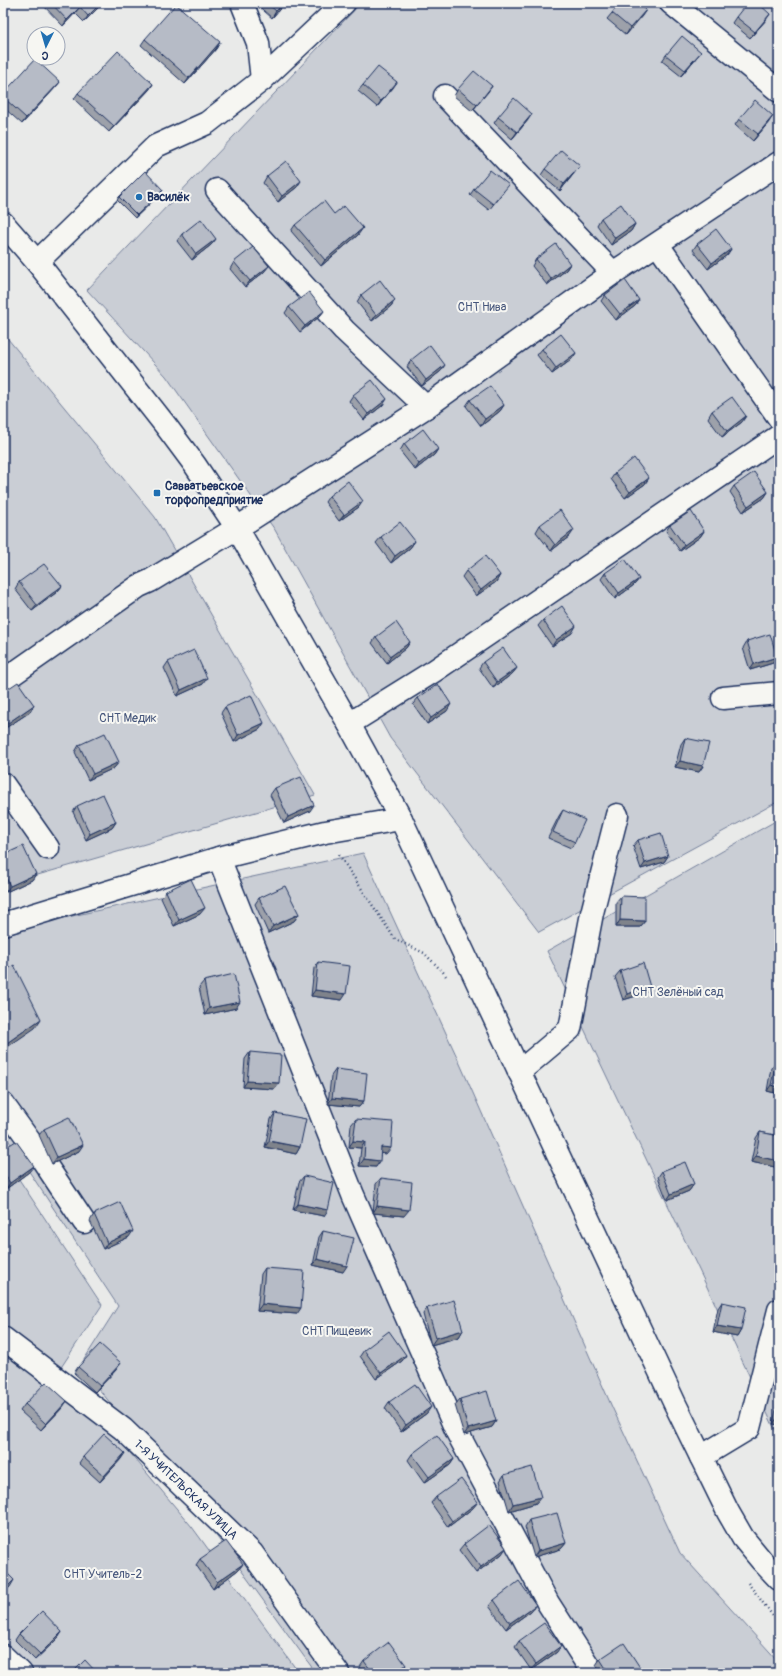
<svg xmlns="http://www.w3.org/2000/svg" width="782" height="1676" font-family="Pangolin,sans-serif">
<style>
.green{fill:#caced5;stroke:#727e9a}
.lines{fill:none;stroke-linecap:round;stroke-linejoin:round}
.minor-casing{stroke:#1b2f5e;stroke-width:25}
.major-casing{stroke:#1b2f5e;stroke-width:25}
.path{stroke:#1b2f5e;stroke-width:2.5;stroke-dasharray:1 3;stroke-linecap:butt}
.minor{stroke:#f6f6f2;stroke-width:22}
.major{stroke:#f6f6f2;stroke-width:22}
.wall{fill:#9da1aa;stroke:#1b2f5e}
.shaded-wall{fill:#7f838b;stroke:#1b2f5e}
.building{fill:#b6bbc6;stroke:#1b2f5e}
.poi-dot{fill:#1f6fb2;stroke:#f6f6f2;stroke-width:1.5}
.labels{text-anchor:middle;stroke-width:4;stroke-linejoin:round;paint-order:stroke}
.poi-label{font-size:12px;font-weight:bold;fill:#1b2f5e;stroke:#f6f6f2;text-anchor:start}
.park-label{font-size:12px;fill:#47577c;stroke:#f6f6f2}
.street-label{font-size:12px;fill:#1b2f5e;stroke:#f6f6f2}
</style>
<rect width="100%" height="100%" fill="#e9eae9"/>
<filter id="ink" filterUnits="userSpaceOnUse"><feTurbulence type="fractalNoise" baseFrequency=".025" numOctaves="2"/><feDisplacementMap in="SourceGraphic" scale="8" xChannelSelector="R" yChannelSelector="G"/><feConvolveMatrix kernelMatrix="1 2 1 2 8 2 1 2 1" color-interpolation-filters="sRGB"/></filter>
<g filter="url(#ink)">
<g class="green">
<polygon points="361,3 779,3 779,801 539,932 390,738 275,530 166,376 87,290"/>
<polygon points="3,333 155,517 315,795 3,885"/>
<polygon points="779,819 779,1438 547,951"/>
<polygon points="363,853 457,1057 612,1407 680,1553 779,1662 779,1673 316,1673 196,1508 80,1366 118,1306 3,1132 3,931"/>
<polygon points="3,1155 102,1305 60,1369 192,1527 299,1673 3,1673"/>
</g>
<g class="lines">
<defs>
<g id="minor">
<polyline points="242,3 258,43 262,80"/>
<polyline points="671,3 779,91"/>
<polyline points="445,96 613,273"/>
<polyline points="217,190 344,330 426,407"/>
<polyline points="658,245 779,418"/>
<polyline points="37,262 156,146 207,123 262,80 344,3"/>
<polyline points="3,681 139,586 150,581 237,528 426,407 613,273 779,163"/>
<polyline points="723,698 779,693"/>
<polyline points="349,724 434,671 779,436"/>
<polyline points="3,784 48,848"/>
<polyline points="219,858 353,1195 457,1432 548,1603 593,1673"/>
<polyline points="3,924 219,858 325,832 401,819"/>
<polyline points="519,1072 570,1029 592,913 617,815"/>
<polyline points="3,1104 34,1147 84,1222"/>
<path id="s1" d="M 3,1338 L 123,1429 L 252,1553 L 338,1673"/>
<polyline points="701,1457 749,1428 779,1310"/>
<polyline points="3,1656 21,1673"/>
</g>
<polyline id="major" points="3,223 37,262 166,426 195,465 237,528 349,724 401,819 675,1404 728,1512 743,1538 762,1561 779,1579"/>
</defs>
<use href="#minor" class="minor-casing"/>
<use href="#major" class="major-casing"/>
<g class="path">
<polyline points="339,855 395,939 424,953 443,972 446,976"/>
<polyline points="748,1583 779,1624"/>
</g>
<use href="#minor" class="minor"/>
<use href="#major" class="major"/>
</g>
<g class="wall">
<polygon points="41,3 103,3 84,22 75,13 63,26"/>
<polygon points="255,3 285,3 272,18"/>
<polygon points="646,10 626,35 607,19 612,13"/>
<polygon points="736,17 766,20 750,38 732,23"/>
<polygon points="145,39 220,42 216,49 185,84 141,45"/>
<polygon points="666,55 696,58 681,76 662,61"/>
<polygon points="60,82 55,88 22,124 3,107 3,94"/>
<polygon points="397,82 377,107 358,91 363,85"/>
<polygon points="153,84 149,90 109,132 74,99 78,93"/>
<polygon points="492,86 472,111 454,96 458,89"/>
<polygon points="498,117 528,120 512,139 494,123"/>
<polygon points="739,119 769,122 753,141 735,125"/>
<polygon points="580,166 560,191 541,175 545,169"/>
<polygon points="267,176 297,187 278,202 263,183"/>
<polygon points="474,189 504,191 489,210 470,195"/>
<polygon points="163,190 161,193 135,218 117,200 119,197"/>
<polygon points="334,214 358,235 321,266 291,231 295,225"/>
<polygon points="601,218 635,224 631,231 611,245 597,225"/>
<polygon points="182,234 216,239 211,245 192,260 177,241"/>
<polygon points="697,244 731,249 727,255 708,269 693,250"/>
<polygon points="536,259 570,264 566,270 547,285 532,266"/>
<polygon points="234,262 264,272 245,287 230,269"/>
<polygon points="361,295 395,300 391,306 372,321 357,302"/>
<polygon points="605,295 639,300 635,306 616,320 601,301"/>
<polygon points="289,307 324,311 319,317 300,332 285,313"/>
<polygon points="542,349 576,353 571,360 552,374 537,355"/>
<polygon points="411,360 441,371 422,386 407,367"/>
<polygon points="353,395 383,405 364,420 349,401"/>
<polygon points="470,400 504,405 500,411 481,426 466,406"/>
<polygon points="712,411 742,422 722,437 708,418"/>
<polygon points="404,444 438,449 434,455 415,470 400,451"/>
<polygon points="615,473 645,484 625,498 611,479"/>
<polygon points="734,486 768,492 764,498 743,512 730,492"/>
<polygon points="329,496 359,507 339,521 325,502"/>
<polygon points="540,525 570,536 551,551 536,532"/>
<polygon points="670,525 704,531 700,537 680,551 666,531"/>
<polygon points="381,537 415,541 410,548 391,563 376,543"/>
<polygon points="466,571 500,575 496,582 476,596 462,577"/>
<polygon points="605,573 639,579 634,585 615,599 601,579"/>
<polygon points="19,582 62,586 57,592 32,611 15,589"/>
<polygon points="543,620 572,633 552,646 538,626"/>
<polygon points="376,637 410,642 406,648 387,663 372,643"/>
<polygon points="747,641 777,657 773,663 750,670 743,648"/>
<polygon points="168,662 203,684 177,696 164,668"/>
<polygon points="483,662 517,668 512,674 493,688 479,668"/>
<polygon points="3,692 34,705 30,712 4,729 3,728"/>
<polygon points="418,698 447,711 427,724 413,704"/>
<polygon points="225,707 260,729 234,742 221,713"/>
<polygon points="685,738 703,766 699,772 675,767 681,744"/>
<polygon points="79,745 119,762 114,768 88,780 75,752"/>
<polygon points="275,788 310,811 284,823 270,795"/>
<polygon points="77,806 116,822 112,828 86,840 73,812"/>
<polygon points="563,810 575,842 571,848 548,838 559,816"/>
<polygon points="638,840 668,856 664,862 641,869 633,846"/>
<polygon points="3,855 36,874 32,880 6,892 3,886"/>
<polygon points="166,891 200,914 174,926 161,898"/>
<polygon points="621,896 645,921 640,927 616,927 616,902"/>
<polygon points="259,898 299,914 294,921 268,933 255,904"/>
<polygon points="318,962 342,1000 311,996 314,968"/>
<polygon points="620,971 650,987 646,993 623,1000 615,977"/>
<polygon points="204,981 236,1008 205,1015 199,987"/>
<polygon points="250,1052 274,1089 243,1087 245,1059"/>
<polygon points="776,1062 779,1062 779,1094 767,1091 771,1068"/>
<polygon points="336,1069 364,1101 359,1107 328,1104 331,1076"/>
<polygon points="275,1113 300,1147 296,1154 265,1147 271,1119"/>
<polygon points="356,1119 386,1154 381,1153 376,1167 359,1166 361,1148 349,1147 351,1125"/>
<polygon points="44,1129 79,1151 52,1164 39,1135"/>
<polygon points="760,1132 779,1136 779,1161 775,1167 751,1162 756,1138"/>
<polygon points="3,1149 29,1172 6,1189 3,1185"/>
<polygon points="662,1171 694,1184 689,1191 667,1200 658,1177"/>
<polygon points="304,1176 324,1216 293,1210 299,1182"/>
<polygon points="381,1178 404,1216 373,1213 376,1184"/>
<polygon points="94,1214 129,1237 103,1249 90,1221"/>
<polygon points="323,1231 343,1272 313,1265 319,1237"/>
<polygon points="265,1268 297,1314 257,1311 261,1274"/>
<polygon points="722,1302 741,1330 737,1337 713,1332 718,1308"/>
<polygon points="427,1308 463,1330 459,1337 431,1345 423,1314"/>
<polygon points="364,1350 406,1355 402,1361 376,1379 360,1356"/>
<polygon points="78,1367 116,1370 95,1392 74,1373"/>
<polygon points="779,1398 779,1425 773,1424 778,1400"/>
<polygon points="460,1399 496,1421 492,1427 464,1435 455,1405"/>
<polygon points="389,1402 427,1413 401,1432 385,1408"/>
<polygon points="25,1404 63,1407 41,1430 20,1411"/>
<polygon points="412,1454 454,1459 450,1465 424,1483 408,1460"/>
<polygon points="83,1457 121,1459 100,1482 79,1463"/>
<polygon points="504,1475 536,1503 509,1511 500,1481"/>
<polygon points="436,1497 473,1508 448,1527 431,1503"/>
<polygon points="529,1520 566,1543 561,1549 534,1557 525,1527"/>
<polygon points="464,1544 502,1554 476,1573 459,1550"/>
<polygon points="200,1559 243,1564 238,1570 213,1589 196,1565"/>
<polygon points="494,1600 531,1611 506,1629 489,1606"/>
<polygon points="62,1632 58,1638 35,1660 15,1640 19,1634"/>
<polygon points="519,1641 557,1652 531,1670 515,1647"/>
<polygon points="600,1659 641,1669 638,1673 601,1673 596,1665"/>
<polygon points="364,1661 402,1671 400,1673 364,1673 360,1667"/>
</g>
<g class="shaded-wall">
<polygon points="101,3 103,3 84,22 88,16"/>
<polygon points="284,3 285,3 272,18 276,11"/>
<polygon points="80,7 75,13 63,26 67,20"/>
<polygon points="646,10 642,16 626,35 630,28"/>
<polygon points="770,14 766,20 750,38"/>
<polygon points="220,42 216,49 185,84 189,78"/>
<polygon points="701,52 681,76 685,70"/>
<polygon points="60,82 55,88 22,124 26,118"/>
<polygon points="397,82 393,88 377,107 381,101"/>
<polygon points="153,84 149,90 109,132 114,126"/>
<polygon points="492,86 488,92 472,111 477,105"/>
<polygon points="532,114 528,120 512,139 517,132"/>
<polygon points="773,116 769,122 753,141 758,134"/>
<polygon points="580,166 575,172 560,191 564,184"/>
<polygon points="301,181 297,187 278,202 282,196"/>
<polygon points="163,190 161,193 135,218 137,215"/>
<polygon points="635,224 631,231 611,245 615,238"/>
<polygon points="363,228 358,235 321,266 325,260"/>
<polygon points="216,239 211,245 192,260 196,254"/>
<polygon points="731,249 727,255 708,269 712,263"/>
<polygon points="570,264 566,270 547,285 551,279"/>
<polygon points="269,266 264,272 245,287 250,281"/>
<polygon points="395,300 391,306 372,321 376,315"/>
<polygon points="639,300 635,306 616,320 620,314"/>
<polygon points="324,311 319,317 300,332 305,326"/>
<polygon points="576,353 571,360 552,374 556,368"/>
<polygon points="445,365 441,371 422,386 426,380"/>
<polygon points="387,399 383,405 364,420 368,414"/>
<polygon points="504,405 500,411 481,426 485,419"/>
<polygon points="746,416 742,422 722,437 727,431"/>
<polygon points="438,449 434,455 415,470 419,464"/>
<polygon points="649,478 645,484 625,498 630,492"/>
<polygon points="768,492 764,498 743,512 748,506"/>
<polygon points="363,501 359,507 339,521 344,515"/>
<polygon points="574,530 570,536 551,551 555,545"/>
<polygon points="704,531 700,537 680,551 684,545"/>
<polygon points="415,541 410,548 391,563 395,556"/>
<polygon points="500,575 496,582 476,596 481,590"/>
<polygon points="639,579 634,585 615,599 619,593"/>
<polygon points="62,586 57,592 32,611 37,605"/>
<polygon points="576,626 572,633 552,646 556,640"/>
<polygon points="410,642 406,648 387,663 391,656"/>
<polygon points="777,657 773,663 750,670 754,664"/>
<polygon points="517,668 512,674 493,688 497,682"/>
<polygon points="207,678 203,684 177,696 181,690"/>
<polygon points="451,704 447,711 427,724 431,718"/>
<polygon points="34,705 30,712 4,729 8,723"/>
<polygon points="264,723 260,729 234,742 238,735"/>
<polygon points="680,761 703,766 699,772 675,767"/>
<polygon points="119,762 114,768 88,780 93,774"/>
<polygon points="314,805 310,811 284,823 288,817"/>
<polygon points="116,822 112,828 86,840 90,834"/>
<polygon points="668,856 664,862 641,869 645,863"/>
<polygon points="36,874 32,880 6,892 10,886"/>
<polygon points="205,908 200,914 174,926 179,920"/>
<polygon points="299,914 294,921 268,933 273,926"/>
<polygon points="620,920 645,921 640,927 616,927"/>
<polygon points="650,987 646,993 623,1000 627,994"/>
<polygon points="315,990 346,994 342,1000 311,996"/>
<polygon points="240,1002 236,1008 205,1015 209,1008"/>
<polygon points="41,1019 35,1028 3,1050 3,1047 4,1045"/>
<polygon points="247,1081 279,1083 274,1089 243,1087"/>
<polygon points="771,1085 779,1087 779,1094 767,1091"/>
<polygon points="332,1098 364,1101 359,1107 328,1104"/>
<polygon points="269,1141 300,1147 296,1154 265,1147"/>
<polygon points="353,1141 365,1142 361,1148 349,1147"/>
<polygon points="83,1145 79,1151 52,1164 57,1157"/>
<polygon points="381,1147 391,1148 386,1154 377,1153"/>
<polygon points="756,1156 779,1161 775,1167 751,1162"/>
<polygon points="364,1159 380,1161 376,1167 359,1166"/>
<polygon points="34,1166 29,1172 6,1189 10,1183"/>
<polygon points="694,1184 689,1191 667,1200 671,1194"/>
<polygon points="298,1204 328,1210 324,1216 293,1210"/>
<polygon points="377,1206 409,1210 404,1216 373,1213"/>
<polygon points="133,1231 129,1237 103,1249 107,1243"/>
<polygon points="317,1259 347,1266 343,1272 313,1265"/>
<polygon points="262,1304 301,1308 297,1314 257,1311"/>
<polygon points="717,1326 741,1330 737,1337 713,1332"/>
<polygon points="463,1330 459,1337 431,1345 436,1338"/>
<polygon points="406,1355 402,1361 376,1379 381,1373"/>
<polygon points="121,1363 116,1370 95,1392 100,1386"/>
<polygon points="67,1401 63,1407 41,1430 46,1424"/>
<polygon points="431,1407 427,1413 401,1432 406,1425"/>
<polygon points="778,1417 779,1418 779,1425 773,1424"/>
<polygon points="496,1421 492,1427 464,1435 468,1429"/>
<polygon points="125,1453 121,1459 100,1482 104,1476"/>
<polygon points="454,1459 450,1465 424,1483 429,1477"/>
<polygon points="541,1497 536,1503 509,1511 513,1504"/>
<polygon points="478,1502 473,1508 448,1527 452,1521"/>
<polygon points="566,1543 561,1549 534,1557 538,1551"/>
<polygon points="506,1548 502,1554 476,1573 481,1567"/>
<polygon points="243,1564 238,1570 213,1589 217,1582"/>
<polygon points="14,1580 10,1587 3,1593 3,1591"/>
<polygon points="536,1605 531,1611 506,1629 510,1623"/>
<polygon points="62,1632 58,1638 35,1660 40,1654"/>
<polygon points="561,1646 557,1652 531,1670 536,1664"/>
<polygon points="406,1665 402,1671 400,1673 395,1673"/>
</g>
<g class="building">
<polygon points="3,3 6,3 3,7"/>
<polygon points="51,3 101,3 88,16 80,7 67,20"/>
<polygon points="267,3 284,3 276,11"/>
<polygon points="620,3 638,3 646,10 630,28 612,13"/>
<polygon points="747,3 758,3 770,14 755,32 736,17"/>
<polygon points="176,4 220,42 189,78 145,39"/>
<polygon points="682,36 701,52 685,70 666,55"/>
<polygon points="118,51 153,84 114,126 78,93"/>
<polygon points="35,59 60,82 26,118 3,97 3,94"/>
<polygon points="378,67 397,82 381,101 363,85"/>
<polygon points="474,71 492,86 477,105 458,89"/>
<polygon points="514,98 532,114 517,132 498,117"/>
<polygon points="755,100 773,116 758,134 739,119"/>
<polygon points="561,150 580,166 564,184 545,169"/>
<polygon points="286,161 301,181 282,196 267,176"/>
<polygon points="490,170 509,185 493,204 474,189"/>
<polygon points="145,171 163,190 137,215 119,197"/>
<polygon points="324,201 334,214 344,206 363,228 325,260 295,225"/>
<polygon points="621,204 635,224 615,238 601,218"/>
<polygon points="201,219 216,239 196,254 182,234"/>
<polygon points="716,229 731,249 712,263 697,244"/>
<polygon points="556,244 570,264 551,279 536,259"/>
<polygon points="253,247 269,266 250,281 234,262"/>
<polygon points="380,280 395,300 376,315 361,295"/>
<polygon points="625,280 639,300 620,314 605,295"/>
<polygon points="309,292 324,311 305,326 289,307"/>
<polygon points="561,334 576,353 556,368 542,349"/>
<polygon points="430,345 445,365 426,380 411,360"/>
<polygon points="372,380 387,399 368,414 353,395"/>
<polygon points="490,386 504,405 485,419 470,400"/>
<polygon points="732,397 746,416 727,431 712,411"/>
<polygon points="423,429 438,449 419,464 404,444"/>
<polygon points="634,458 649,478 630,492 615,473"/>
<polygon points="754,472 768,492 748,506 734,486"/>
<polygon points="348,481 363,501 344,515 329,496"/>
<polygon points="560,510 574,530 555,545 540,525"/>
<polygon points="691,511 704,531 684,545 670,525"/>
<polygon points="400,522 415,541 395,556 381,537"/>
<polygon points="485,556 500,575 481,590 466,571"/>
<polygon points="625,559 639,579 619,593 605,573"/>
<polygon points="44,564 62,586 37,605 19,582"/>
<polygon points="562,606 576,626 556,640 543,620"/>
<polygon points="396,622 410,642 391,656 376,637"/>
<polygon points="770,634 777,657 754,664 747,641"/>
<polygon points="503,648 517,668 497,682 483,662"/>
<polygon points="194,650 207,678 181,690 168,662"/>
<polygon points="18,682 34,705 8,723 3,716 3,692"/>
<polygon points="438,684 451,704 431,718 418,698"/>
<polygon points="251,695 264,723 238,735 225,707"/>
<polygon points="105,733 119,762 93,774 79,745"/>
<polygon points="685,738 709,743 703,766 680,761"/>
<polygon points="301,777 314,805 288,817 275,788"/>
<polygon points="103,794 116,822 90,834 77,806"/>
<polygon points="563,810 585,820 575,842 553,832"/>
<polygon points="661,833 668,856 645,863 638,840"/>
<polygon points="23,846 36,874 10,886 3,871 3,855"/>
<polygon points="191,879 205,908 179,920 166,891"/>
<polygon points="285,886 299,914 273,926 259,898"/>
<polygon points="621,896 645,897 645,921 620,920"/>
<polygon points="318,962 350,966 346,994 315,990"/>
<polygon points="643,963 650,987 627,994 620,971"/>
<polygon points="14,965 41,1019 4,1045 3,1043 3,972"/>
<polygon points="234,974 240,1002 209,1008 204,981"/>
<polygon points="250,1052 281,1055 279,1083 247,1081"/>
<polygon points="776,1062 779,1062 779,1087 771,1085"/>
<polygon points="336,1069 367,1073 364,1101 332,1098"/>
<polygon points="275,1113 306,1119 300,1147 269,1141"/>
<polygon points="69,1117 83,1145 57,1157 44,1129"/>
<polygon points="356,1119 393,1122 391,1148 381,1147 380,1161 364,1159 365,1142 353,1141"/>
<polygon points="760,1132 779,1136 779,1161 756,1156"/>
<polygon points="16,1141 34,1166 10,1183 3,1172 3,1149"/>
<polygon points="685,1162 694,1184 671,1194 662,1171"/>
<polygon points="304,1176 334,1183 328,1210 298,1204"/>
<polygon points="381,1178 412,1182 409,1210 377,1206"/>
<polygon points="120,1202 133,1231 107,1243 94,1214"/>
<polygon points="323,1231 354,1238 347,1266 317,1259"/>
<polygon points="265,1268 304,1271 301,1308 262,1304"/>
<polygon points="454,1300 463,1330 436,1338 427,1308"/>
<polygon points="722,1302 746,1307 741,1330 717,1326"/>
<polygon points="389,1331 406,1355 381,1373 364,1350"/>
<polygon points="100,1344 121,1363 100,1386 78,1367"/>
<polygon points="46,1382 67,1401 46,1424 25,1404"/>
<polygon points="415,1384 431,1407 406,1425 389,1402"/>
<polygon points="487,1391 496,1421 468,1429 460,1399"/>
<polygon points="779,1410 779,1418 778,1417"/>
<polygon points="104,1434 125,1453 104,1476 83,1457"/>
<polygon points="437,1435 454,1459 429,1477 412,1454"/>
<polygon points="532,1467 541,1497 513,1504 504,1475"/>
<polygon points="461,1479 478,1502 452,1521 436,1497"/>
<polygon points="557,1513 566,1543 538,1551 529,1520"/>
<polygon points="489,1525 506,1548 481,1567 464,1544"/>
<polygon points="226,1541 243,1564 217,1582 200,1559"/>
<polygon points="3,1569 14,1580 3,1591"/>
<polygon points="519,1581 536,1605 510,1623 494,1600"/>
<polygon points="42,1611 62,1632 40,1654 19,1634"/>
<polygon points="544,1623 561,1646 536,1664 519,1641"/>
<polygon points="389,1642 406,1665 395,1673 373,1673 364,1661"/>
<polygon points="624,1643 641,1669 635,1673 609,1673 600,1659"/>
<polygon points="85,1660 97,1673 72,1673"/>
<polygon points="3,1669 6,1672 6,1673 3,1673"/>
</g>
</g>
<g class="poi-dot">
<circle cx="139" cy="197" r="4"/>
<rect x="153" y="489" width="8" height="8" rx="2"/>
</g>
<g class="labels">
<g class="poi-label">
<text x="147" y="201">Василёк</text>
<text x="165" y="490">Савватьевское<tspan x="165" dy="14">торфопредприятие</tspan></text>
</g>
<g class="park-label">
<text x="482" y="311">СНТ Нива</text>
<text x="128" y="722">СНТ Медик</text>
<text x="678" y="996">СНТ Зелёный сад</text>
<text x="337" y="1335">СНТ Пищевик</text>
<text x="103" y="1578">СНТ Учитель-2</text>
</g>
<g class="street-label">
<text dy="4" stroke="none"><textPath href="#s1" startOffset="238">1-Я УЧИТЕЛЬСКАЯ УЛИЦА</textPath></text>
</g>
</g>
<rect width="782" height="1676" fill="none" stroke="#f6f6f2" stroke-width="16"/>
<rect x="8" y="8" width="766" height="1660" fill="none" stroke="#1b2f5e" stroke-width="1.5" filter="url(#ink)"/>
<g transform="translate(46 46) rotate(185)"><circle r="19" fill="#f6f6f2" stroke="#9ea6b7"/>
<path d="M0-3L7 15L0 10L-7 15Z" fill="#1f6fb2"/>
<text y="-6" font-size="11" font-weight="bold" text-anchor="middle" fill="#1b2f5e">С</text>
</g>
</svg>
